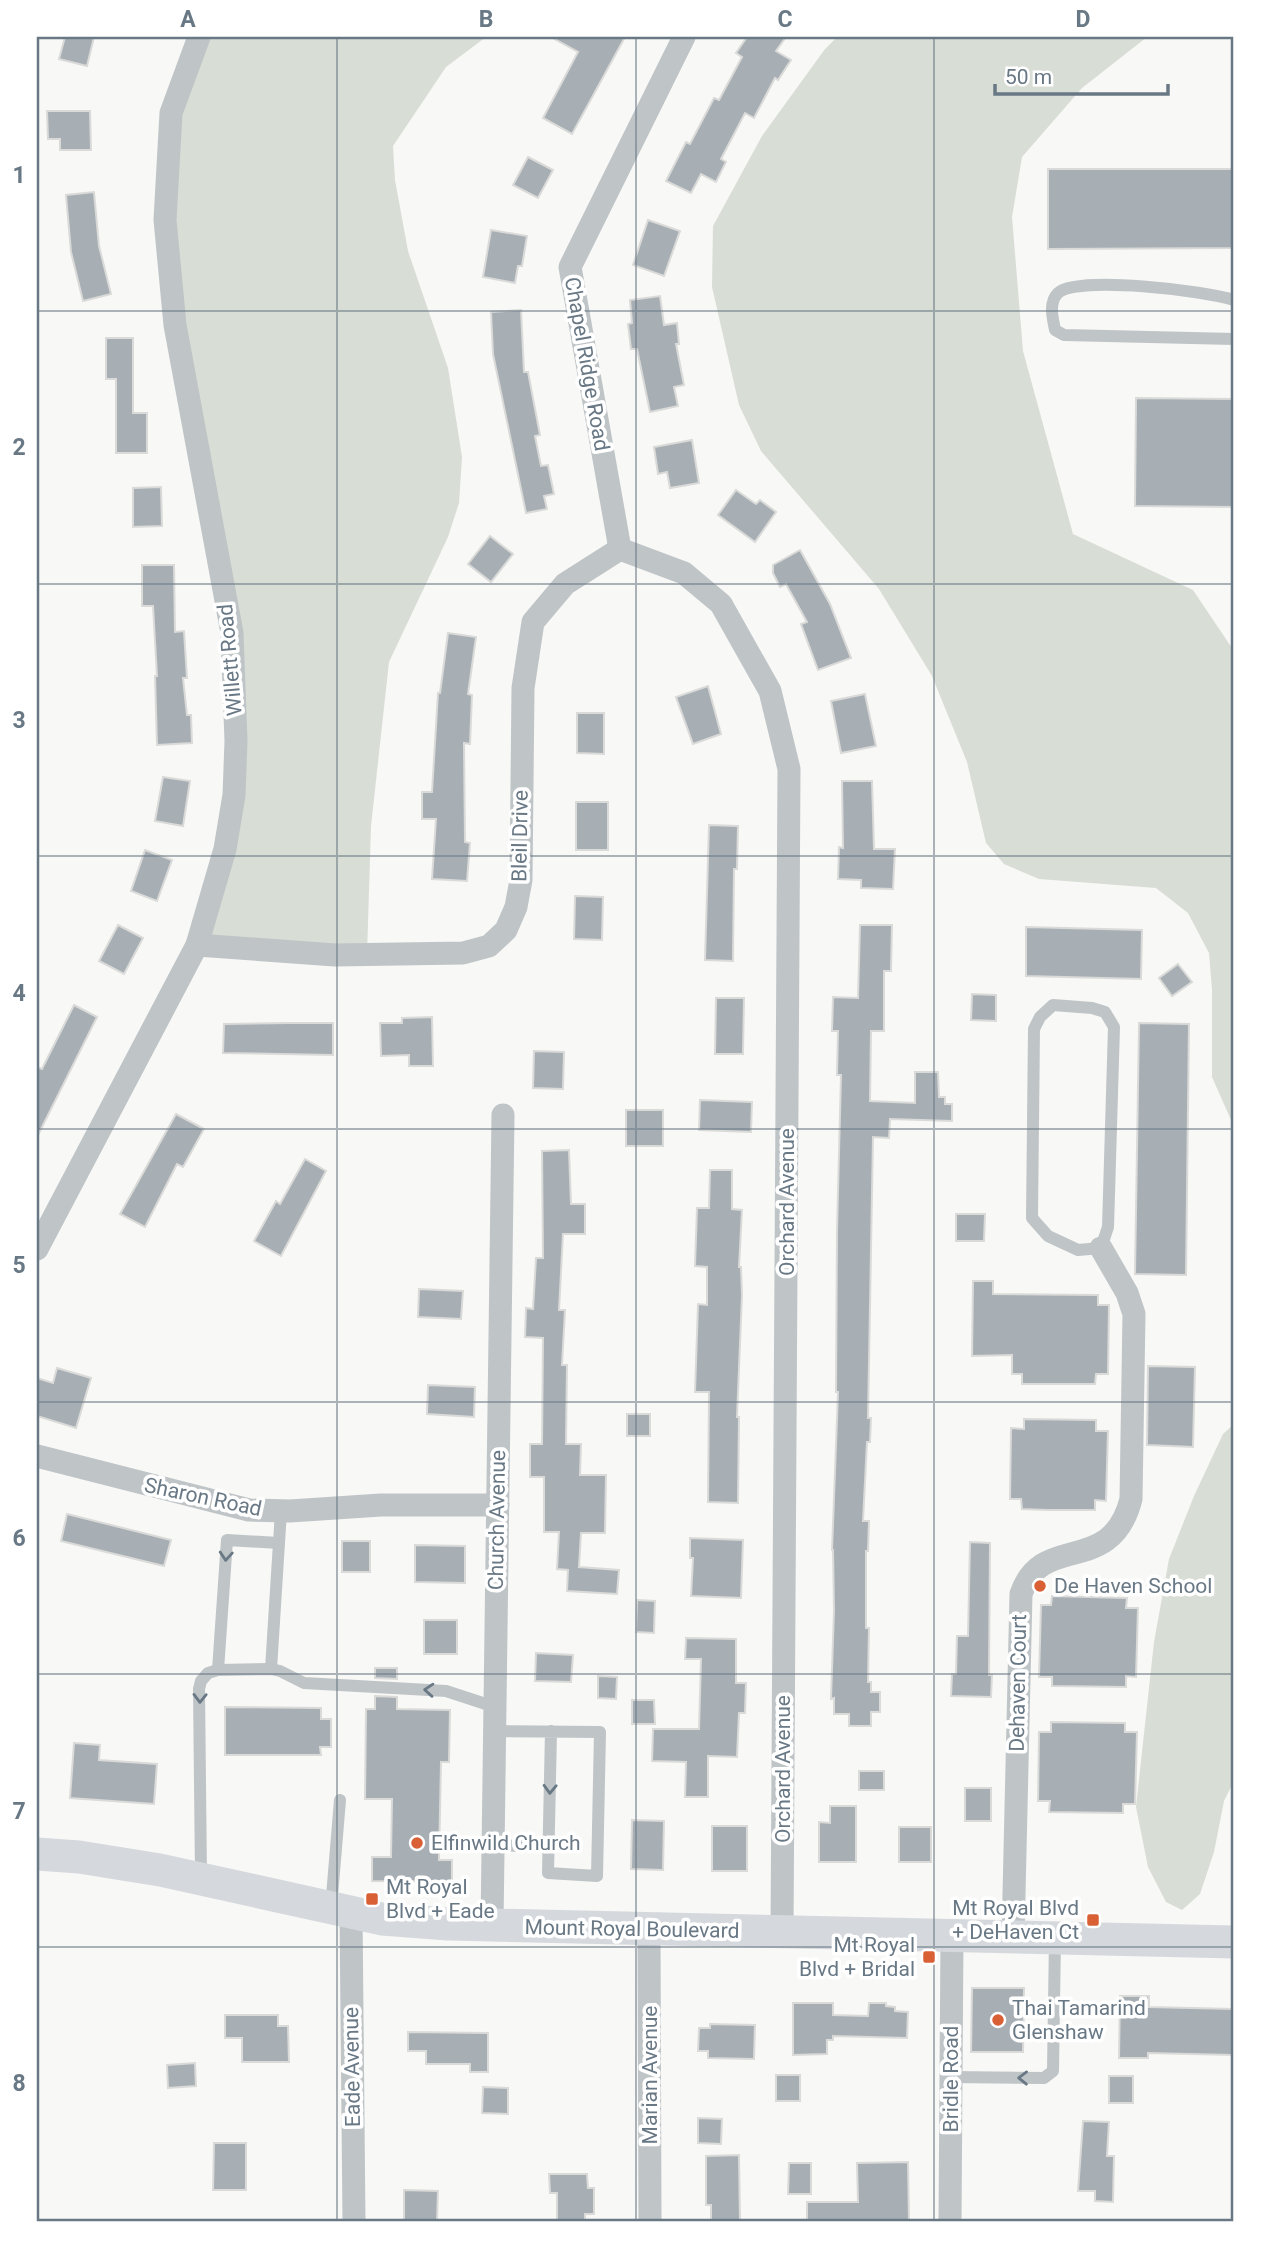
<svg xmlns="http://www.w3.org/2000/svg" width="1271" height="2258" font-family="Roboto,sans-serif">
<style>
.green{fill:#d8ddd5}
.building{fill:#a7afb5;stroke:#dadad8;stroke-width:2}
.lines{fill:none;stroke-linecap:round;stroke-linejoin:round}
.lane{stroke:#bfc4c7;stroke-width:12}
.street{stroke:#bfc4c7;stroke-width:23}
.secondary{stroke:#d5d9dd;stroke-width:33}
.oneway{stroke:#697885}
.grid{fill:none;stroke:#697885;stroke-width:2;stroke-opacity:0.55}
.poi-dot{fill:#d95f35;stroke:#fff;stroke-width:2.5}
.labels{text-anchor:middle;stroke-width:7;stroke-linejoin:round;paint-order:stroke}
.street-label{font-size:21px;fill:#697885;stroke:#fff}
.poi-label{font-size:21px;fill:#697885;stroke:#fff;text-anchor:start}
.neatline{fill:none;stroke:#697885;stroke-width:2.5}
.grid-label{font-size:23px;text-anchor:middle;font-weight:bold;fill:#697885}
</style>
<rect width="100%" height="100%" fill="#f8f8f6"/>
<g class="green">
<polygon points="199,37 486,37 446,67 393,146 395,180 408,251 448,368 462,457 459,503 448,537 389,662 371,826 367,955 197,945 225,849 232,633 175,325 171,113"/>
<polygon points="837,37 1147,37 1082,88 1022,157 1012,217 1023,351 1073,534 1193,590 1234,651 1234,1123 1231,1120 1212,1077 1212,990 1209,953 1188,913 1156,888 1039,879 1004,864 986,843 967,762 932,676 879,589 761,451 739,405 712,287 713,226 762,136 825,49"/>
<polygon points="1234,1424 1234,1781 1224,1801 1214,1852 1200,1894 1182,1910 1166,1902 1148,1867 1136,1807 1154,1642 1169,1559 1194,1496 1223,1434"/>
</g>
<g class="building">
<polygon points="65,37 94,37 87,66 59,59"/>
<polygon points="551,37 625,37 572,134 543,118 578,52"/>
<polygon points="747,37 786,37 776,51 791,60 778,80 775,78 754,118 745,113 721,159 726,162 716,182 701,174 691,193 666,181 686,142 690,144 714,98 719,100 742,57 736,53"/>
<polygon points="47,111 90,111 91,150 60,150 60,139 48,139"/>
<polygon points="528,157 553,170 538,198 513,185"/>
<polygon points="1048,169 1234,169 1234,248 1048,249"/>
<polygon points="94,192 99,246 111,294 83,301 71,252 66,195"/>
<polygon points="648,220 680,231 664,276 633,265"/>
<polygon points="491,230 527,236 522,266 518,266 515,283 483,277"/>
<polygon points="660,296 664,325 677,323 679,344 676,344 684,385 674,387 678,406 650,412 637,349 631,349 628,324 632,323 630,300"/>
<polygon points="521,310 524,372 528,372 540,435 535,436 541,466 548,465 554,494 544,496 547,509 526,513 493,354 491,312"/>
<polygon points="106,338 133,338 133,413 147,413 147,453 116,453 116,379 106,379"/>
<polygon points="1136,398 1234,399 1234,507 1135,506"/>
<polygon points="692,440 699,483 670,488 667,472 658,474 654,447"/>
<polygon points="161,487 162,526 133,527 133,488"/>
<polygon points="736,490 756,504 760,500 776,512 755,542 718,515"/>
<polygon points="490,536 513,554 491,582 468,564"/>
<polygon points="800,550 830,604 851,658 818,670 801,624 807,622 786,584 780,587 773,573 773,565"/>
<polygon points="142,565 174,565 175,632 184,631 187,678 183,678 187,715 191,715 192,743 157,745 155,676 157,676 153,606 142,606"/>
<polygon points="448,633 476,637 468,694 472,695 470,744 464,743 465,842 470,843 467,881 432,879 436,819 422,819 422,792 432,792 438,693 440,693"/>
<polygon points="708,686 721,734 693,744 676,697"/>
<polygon points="865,694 876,746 841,753 831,701"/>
<polygon points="577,713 604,713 604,754 577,753"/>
<polygon points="163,777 190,781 183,826 155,821"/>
<polygon points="842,781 872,781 874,849 895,849 893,889 861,888 861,880 838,879 839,847 843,848"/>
<rect x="576" y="802" width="32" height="48"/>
<polygon points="709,825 738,826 737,869 734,869 733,961 705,960"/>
<polygon points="145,850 172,860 157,901 131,891"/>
<polygon points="575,896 603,897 602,940 574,939"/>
<polygon points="118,925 143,938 124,974 99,961"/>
<polygon points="860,925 892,925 891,971 884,971 884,1031 871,1031 870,1101 915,1103 915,1072 938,1072 939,1097 945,1097 945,1104 952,1104 952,1121 890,1119 889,1138 873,1137 868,1418 871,1418 870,1442 867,1442 863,1521 869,1521 868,1551 866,1551 866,1628 869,1628 868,1682 871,1682 871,1692 880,1692 880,1712 871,1712 871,1726 849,1726 849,1714 834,1714 834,1698 831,1699 834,1610 833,1550 832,1550 838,1392 836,1392 837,1231 841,1075 837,1075 838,1031 832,1031 833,997 858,998"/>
<polygon points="1026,927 1142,930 1141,979 1026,976"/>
<polygon points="1178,964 1192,982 1172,996 1159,978"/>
<polygon points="972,994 996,995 996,1021 971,1020"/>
<polygon points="716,998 744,998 743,1054 715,1054"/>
<polygon points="74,1005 97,1017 37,1137 37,1067 42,1069"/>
<polygon points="432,1017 433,1066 409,1066 409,1055 381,1056 380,1023 402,1023 402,1018"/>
<polygon points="289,1023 333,1023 333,1055 223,1053 224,1024"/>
<polygon points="1139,1023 1189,1024 1186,1275 1135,1274"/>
<polygon points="534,1051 564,1052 563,1089 533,1088"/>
<polygon points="700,1100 752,1102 751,1132 699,1130"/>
<rect x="626" y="1110" width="37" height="36"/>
<polygon points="176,1114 204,1129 183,1167 177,1164 145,1227 120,1214"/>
<polygon points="569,1150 571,1204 585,1204 585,1234 563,1234 559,1310 565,1310 562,1365 567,1365 566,1444 581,1444 580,1475 606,1475 605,1533 581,1533 579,1567 619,1570 617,1594 567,1591 568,1570 557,1569 559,1532 544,1532 544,1477 530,1477 530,1444 542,1444 543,1338 525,1337 526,1308 533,1309 536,1258 543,1258 542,1151"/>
<polygon points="305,1159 326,1171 281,1256 254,1241 276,1201 280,1204"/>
<polygon points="710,1170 732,1170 732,1209 742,1210 739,1267 741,1267 742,1295 737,1417 739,1417 738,1503 708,1502 709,1392 695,1392 698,1304 707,1305 707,1267 695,1266 697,1208 709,1208"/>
<polygon points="956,1214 985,1214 984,1241 956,1241"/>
<polygon points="973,1281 993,1281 993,1294 1098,1295 1098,1305 1109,1305 1108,1374 1096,1374 1095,1384 1022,1384 1022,1374 1012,1374 1012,1355 972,1356"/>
<polygon points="419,1289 463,1291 461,1319 418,1317"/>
<polygon points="1148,1366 1195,1367 1193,1447 1147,1445"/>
<polygon points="57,1368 91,1378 76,1428 37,1416 37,1378 53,1383"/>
<polygon points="428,1385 475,1387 474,1417 427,1414"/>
<rect x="627" y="1414" width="23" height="22"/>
<polygon points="1024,1419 1096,1420 1096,1431 1108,1431 1106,1501 1095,1500 1095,1510 1047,1510 1022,1509 1021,1499 1010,1499 1011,1428 1024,1429"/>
<polygon points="67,1514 171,1540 164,1566 61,1541"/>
<polygon points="690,1538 743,1540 741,1598 691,1596 693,1558 690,1558"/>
<rect x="342" y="1541" width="28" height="31"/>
<polygon points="970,1542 990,1543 989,1675 992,1675 991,1697 951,1696 952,1674 956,1674 957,1636 968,1636"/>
<polygon points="415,1545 465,1546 465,1583 415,1582"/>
<polygon points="1052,1596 1127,1598 1126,1608 1138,1608 1136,1677 1126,1676 1126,1687 1052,1686 1052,1677 1039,1677 1041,1605 1051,1605"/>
<polygon points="637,1600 655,1601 654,1633 636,1632"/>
<rect x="424" y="1620" width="33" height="34"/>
<polygon points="686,1638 736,1639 736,1683 746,1683 745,1713 739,1713 737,1757 708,1756 708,1797 685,1797 686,1762 652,1761 653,1729 699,1729 701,1659 685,1659"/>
<polygon points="536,1653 573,1655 571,1682 535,1681"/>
<polygon points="375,1668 397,1668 397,1679 375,1678"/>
<polygon points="598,1676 617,1677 616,1699 598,1698"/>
<polygon points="375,1696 397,1697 397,1709 450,1710 449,1762 441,1762 439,1860 452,1860 452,1882 372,1881 372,1857 391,1857 392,1799 365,1799 366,1709 375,1709"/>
<polygon points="632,1700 654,1700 655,1724 632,1724"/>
<polygon points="225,1707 321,1708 321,1719 331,1719 331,1747 320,1747 321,1755 225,1755"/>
<polygon points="1051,1722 1125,1723 1125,1732 1137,1732 1135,1804 1123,1804 1123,1813 1049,1812 1050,1801 1038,1801 1039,1732 1051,1732"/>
<polygon points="74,1743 100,1745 99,1760 157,1764 154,1804 70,1798"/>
<rect x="859" y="1771" width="25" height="19"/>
<rect x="965" y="1788" width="26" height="33"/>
<polygon points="830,1806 856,1806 856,1862 819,1862 819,1822 830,1823"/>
<polygon points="632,1820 664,1821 663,1870 631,1869"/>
<rect x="712" y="1826" width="35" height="45"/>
<rect x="899" y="1827" width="32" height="35"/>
<polygon points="972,1988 1024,1988 1023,2052 971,2052"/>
<polygon points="1120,1996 1149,1996 1149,2007 1234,2009 1234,2055 1148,2053 1148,2058 1119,2058"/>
<polygon points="793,2003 833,2003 833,2015 868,2016 869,2003 886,2003 886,2006 895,2007 895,2011 908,2012 907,2038 833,2036 833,2040 827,2040 827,2054 793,2055"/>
<polygon points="225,2015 278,2015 278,2026 288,2026 289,2062 242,2062 242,2038 225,2038"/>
<polygon points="710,2024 755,2025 754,2059 708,2058 708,2051 698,2051 699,2028 710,2028"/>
<polygon points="408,2032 488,2033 488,2072 470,2072 470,2064 426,2064 426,2051 408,2051"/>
<polygon points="195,2063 196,2086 168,2088 167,2065"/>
<rect x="776" y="2075" width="24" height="26"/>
<rect x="1109" y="2076" width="24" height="27"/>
<polygon points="483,2087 508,2088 508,2114 482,2113"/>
<polygon points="698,2118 722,2119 721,2144 698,2143"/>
<polygon points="1083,2121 1109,2122 1107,2156 1114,2156 1113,2202 1095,2201 1095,2191 1078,2191"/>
<polygon points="214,2143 246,2143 246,2190 213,2190"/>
<polygon points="739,2155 740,2221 711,2221 711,2205 706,2205 706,2156"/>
<polygon points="908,2162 909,2221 807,2221 807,2202 858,2202 857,2163"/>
<polygon points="789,2163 811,2163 811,2194 788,2194"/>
<polygon points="549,2174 587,2174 588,2188 594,2188 594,2214 585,2214 585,2221 557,2221 557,2193 550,2193"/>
<polygon points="404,2190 438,2191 437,2221 404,2221"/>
</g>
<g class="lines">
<g class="lane">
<path d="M 1234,300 C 1207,291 1077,275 1058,293 C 1048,303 1053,319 1055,330 L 1064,335 L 1234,339"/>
<polygon points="1053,1005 1092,1008 1105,1012 1114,1027 1108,1227 1101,1248 1078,1250 1048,1236 1032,1218 1034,1029 1040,1017"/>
<polyline points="271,1669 281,1511"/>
<polyline points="218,1670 227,1540 279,1543"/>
<polyline points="494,1731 600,1732 597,1876 548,1873 551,1731"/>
<polyline points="493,1845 548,1847"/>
<polyline points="201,1877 199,1689 201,1681 208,1673 218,1670 271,1669 280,1671 304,1683 446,1691 495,1707"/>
<polyline points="331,1908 340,1800"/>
<polyline points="951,2077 1044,2078 1053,2071 1055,1938"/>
</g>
<g class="street">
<polyline points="620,549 684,573 721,604 770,691 789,769 782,1933"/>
<polyline points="620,549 570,267 684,37"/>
<polyline points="197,945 335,955 463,953 489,946 506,930 516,907 521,880 523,688 533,622 565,584 620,549"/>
<polyline points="37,1249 197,945 225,849 234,795 236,741 232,633 175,325 165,220 171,113 199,37"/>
<polyline points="37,1456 249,1510 290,1511 381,1505 498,1505"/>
<polyline points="351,1913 354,2221"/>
<polyline points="492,1925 503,1115"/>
<polyline points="649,1930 650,2221"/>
<path d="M 1013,1937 L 1021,1594 C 1042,1531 1111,1578 1131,1499 L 1134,1314 L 1127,1293 L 1101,1248"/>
<polyline points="950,2221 952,1936"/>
</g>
<polyline class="secondary" points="37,1854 79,1857 160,1870 382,1919 448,1924 1234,1942"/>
</g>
<defs><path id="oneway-chevron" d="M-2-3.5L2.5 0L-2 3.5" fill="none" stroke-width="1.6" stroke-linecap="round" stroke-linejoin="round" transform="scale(1.75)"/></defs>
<g class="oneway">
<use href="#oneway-chevron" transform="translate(226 1556) rotate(94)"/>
<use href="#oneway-chevron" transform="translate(429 1690) rotate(-176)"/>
<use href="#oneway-chevron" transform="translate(200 1698) rotate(91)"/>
<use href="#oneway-chevron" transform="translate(550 1789) rotate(92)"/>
<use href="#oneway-chevron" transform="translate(1023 2078) rotate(-179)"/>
</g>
<path class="grid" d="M 337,37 L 337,2221M 636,37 L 636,2221M 934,37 L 934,2221M 37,311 L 1234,311M 37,584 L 1234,584M 37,856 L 1234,856M 37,1129 L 1234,1129M 37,1402 L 1234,1402M 37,1674 L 1234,1674M 37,1947 L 1234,1947"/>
<g class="poi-dot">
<circle cx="1040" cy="1586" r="7"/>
<circle cx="417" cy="1843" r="7"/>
<rect x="365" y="1892" width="14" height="14" rx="3.5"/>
<rect x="1086" y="1913" width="14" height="14" rx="3.5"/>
<rect x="922" y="1950" width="14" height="14" rx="3.5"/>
<circle cx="998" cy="2020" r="7"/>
</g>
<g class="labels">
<g class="street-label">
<text transform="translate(587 364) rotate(80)" y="7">Chapel Ridge Road</text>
<text transform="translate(230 660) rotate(-95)" y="7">Willett Road</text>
<text transform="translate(520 836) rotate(-89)" y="7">Bleil Drive</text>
<text transform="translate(787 1202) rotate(-90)" y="7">Orchard Avenue</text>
<text transform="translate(203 1497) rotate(12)" y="7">Sharon Road</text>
<text transform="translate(497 1520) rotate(-89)" y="7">Church Avenue</text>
<text transform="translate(1018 1683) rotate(-89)" y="7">Dehaven Court</text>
<text transform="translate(783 1769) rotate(-90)" y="7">Orchard Avenue</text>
<text transform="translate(632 1929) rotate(1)" y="7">Mount Royal Boulevard</text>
<text transform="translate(352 2067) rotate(-91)" y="7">Eade Avenue</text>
<text transform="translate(650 2075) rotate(-90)" y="7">Marian Avenue</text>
<text transform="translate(951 2079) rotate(-90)" y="7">Bridle Road</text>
</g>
<g class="poi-label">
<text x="1054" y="1593">De Haven School</text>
<text x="431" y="1850">Elfinwild Church</text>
<text x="386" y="1894">Mt Royal<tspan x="386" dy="24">Blvd + Eade</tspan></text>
<text x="1079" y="1915" text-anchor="end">Mt Royal Blvd<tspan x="1079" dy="24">+ DeHaven Ct</tspan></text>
<text x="915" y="1952" text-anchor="end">Mt Royal<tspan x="915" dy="24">Blvd + Bridal</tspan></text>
<text x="1012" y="2015">Thai Tamarind<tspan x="1012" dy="24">Glenshaw</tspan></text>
</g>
</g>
<rect width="1271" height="2258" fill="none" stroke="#ffffff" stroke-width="77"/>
<path d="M995 84v10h173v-10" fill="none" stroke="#697885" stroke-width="3.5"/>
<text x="1005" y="84" font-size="21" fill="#697885" stroke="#ffffff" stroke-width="5" paint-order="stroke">50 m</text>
<rect x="38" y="38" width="1194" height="2182" class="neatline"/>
<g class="grid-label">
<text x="188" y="27">A</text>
<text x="486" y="27">B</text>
<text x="785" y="27">C</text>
<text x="1083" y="27">D</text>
<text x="19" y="183">1</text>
<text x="19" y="455">2</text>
<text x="19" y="728">3</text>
<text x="19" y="1001">4</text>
<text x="19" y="1273">5</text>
<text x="19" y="1546">6</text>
<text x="19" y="1819">7</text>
<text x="19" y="2091">8</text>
</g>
</svg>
